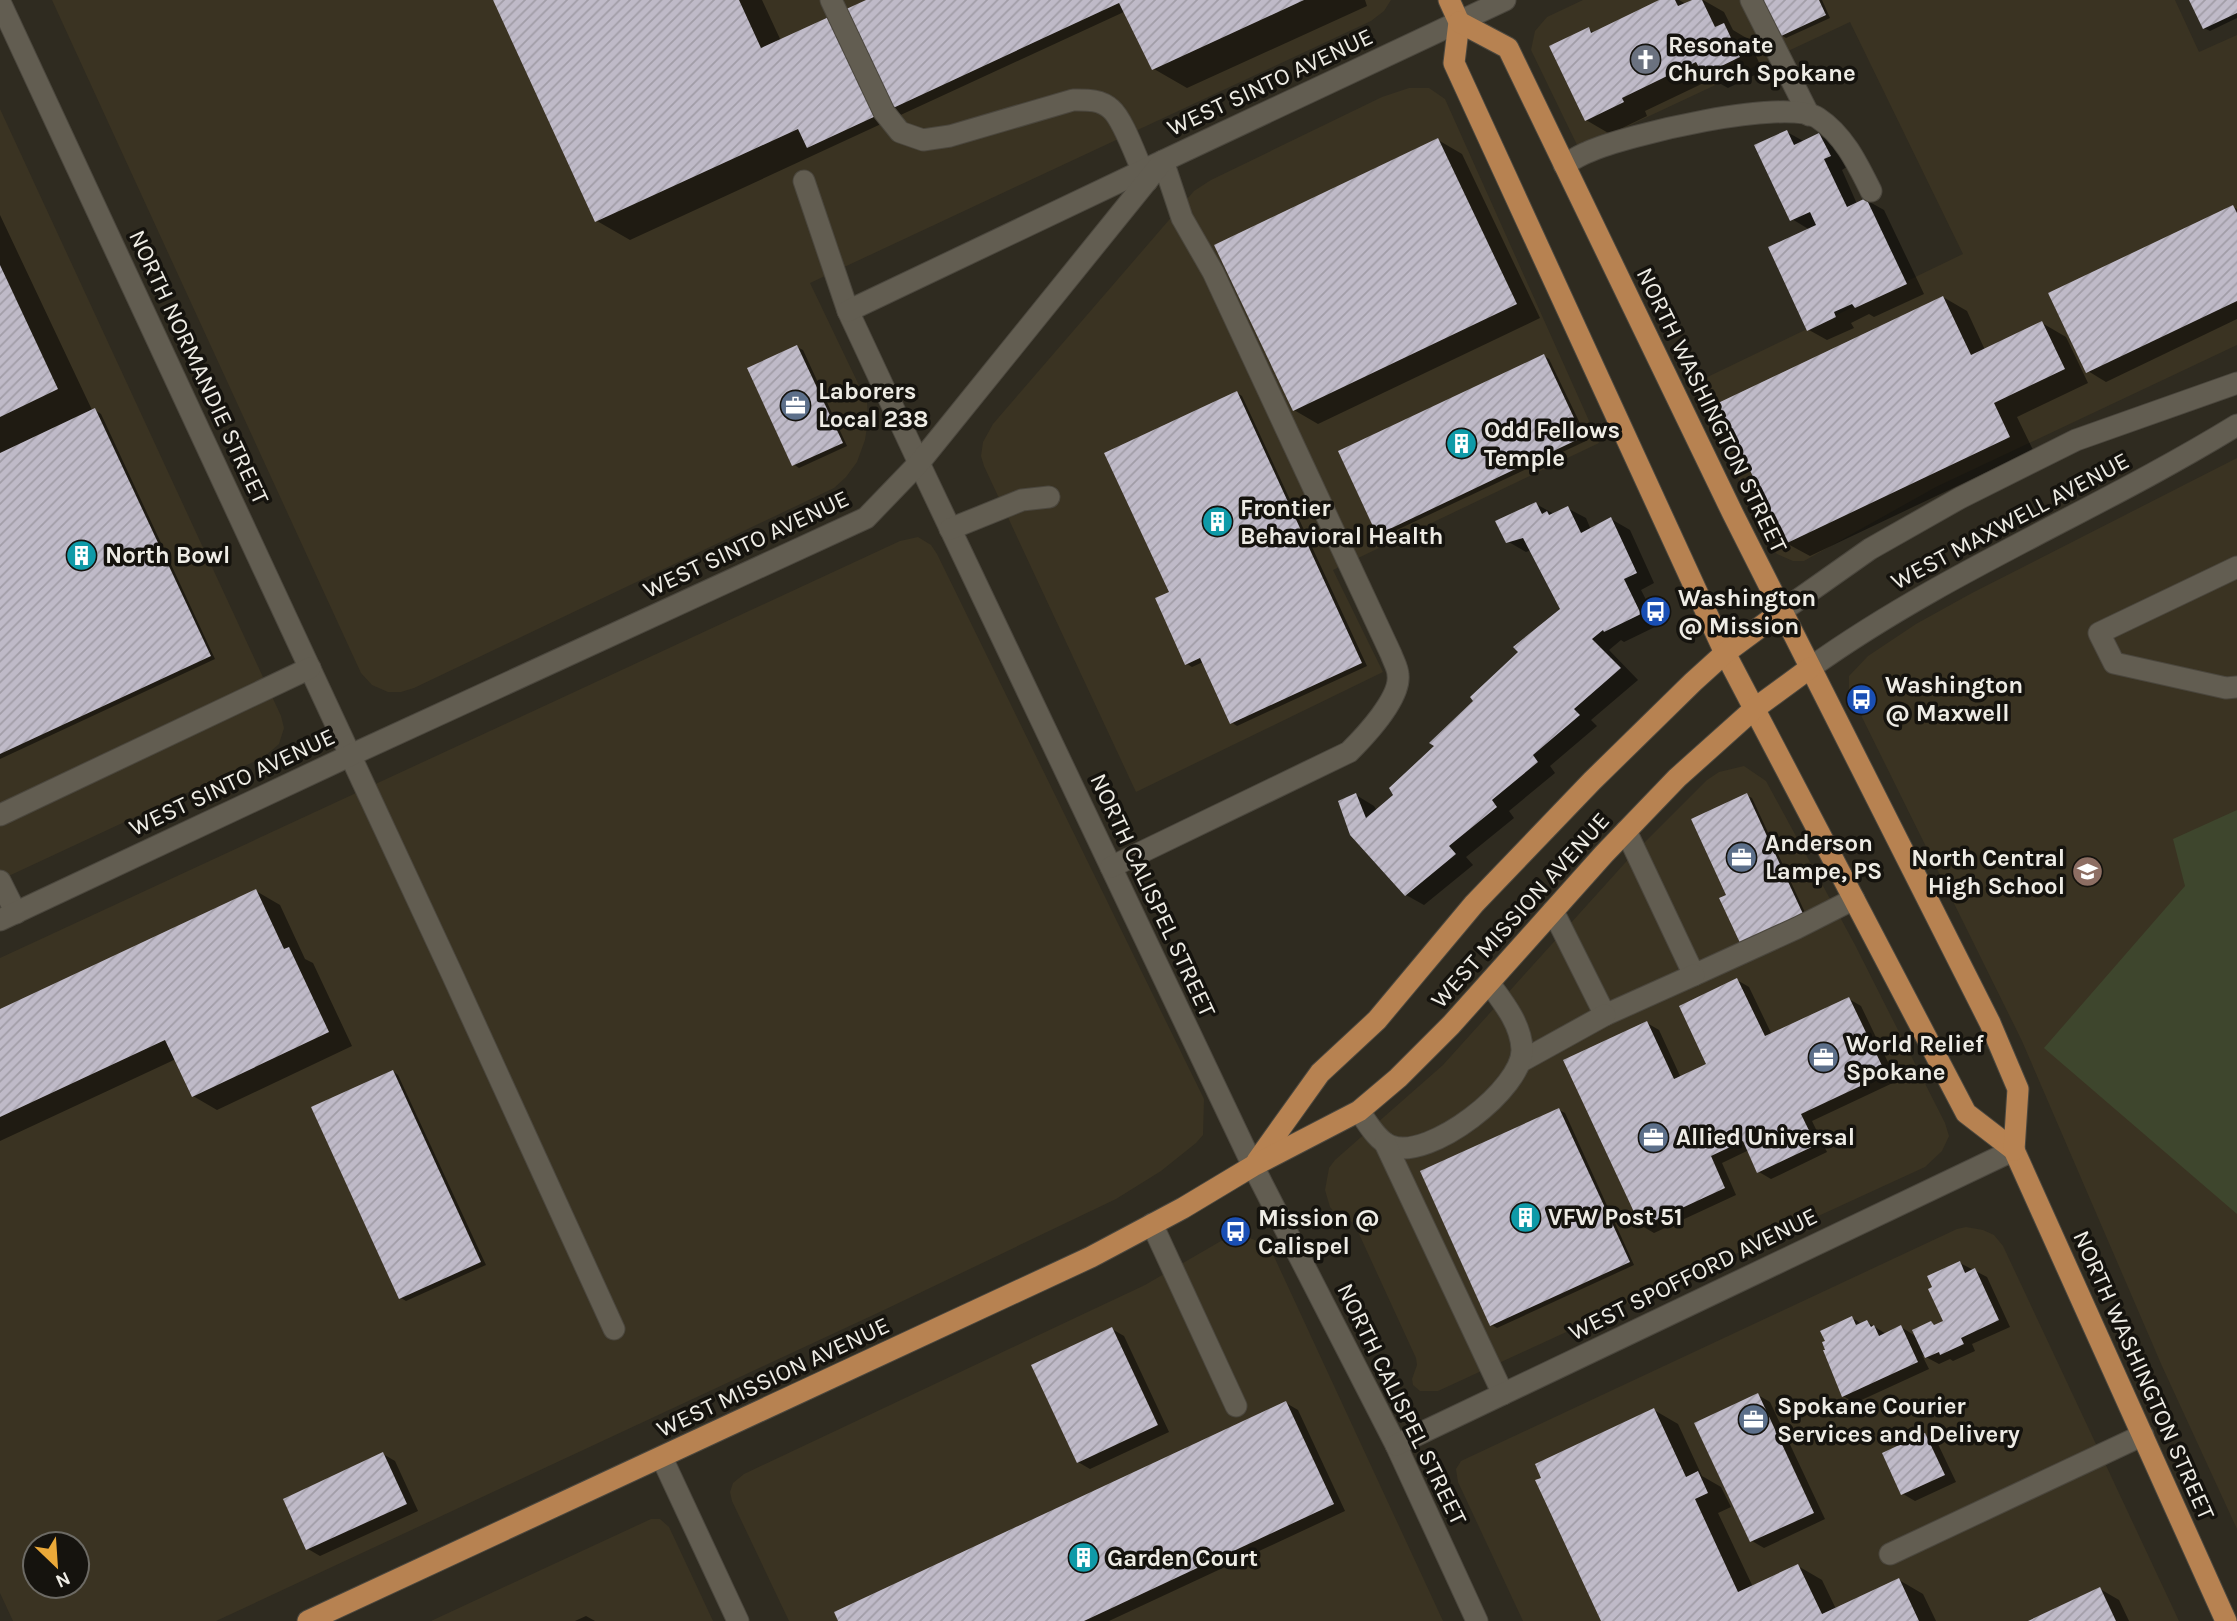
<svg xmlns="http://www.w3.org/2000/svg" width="2237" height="1621" font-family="Karla,sans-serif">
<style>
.built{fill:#3a3322;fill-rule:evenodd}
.green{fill:#3e462d}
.shadow{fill:#0007}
.building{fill:url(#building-hatch)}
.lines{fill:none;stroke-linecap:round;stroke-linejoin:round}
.minor-casing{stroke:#4b473e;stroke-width:23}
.major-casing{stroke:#4b473e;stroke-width:23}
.minor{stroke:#625d51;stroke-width:21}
.major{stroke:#b78251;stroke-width:21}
.labels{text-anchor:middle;stroke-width:7;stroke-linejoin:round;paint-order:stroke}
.poi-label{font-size:24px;font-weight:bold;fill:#eeece5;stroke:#15130e;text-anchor:start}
.street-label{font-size:24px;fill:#eeece5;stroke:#15130e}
</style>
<defs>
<pattern id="building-hatch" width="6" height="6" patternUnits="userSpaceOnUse" patternTransform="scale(1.75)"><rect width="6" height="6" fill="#bfbac8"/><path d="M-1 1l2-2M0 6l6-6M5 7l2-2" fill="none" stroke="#a19da7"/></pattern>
</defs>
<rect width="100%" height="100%" fill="#2f2b20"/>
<g class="built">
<polygon points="52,0 1391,0 1384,11 1371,21 810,283 867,402 868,420 865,440 857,462 846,477 834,488 414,688 401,692 388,692 372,685 361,673"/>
<polygon points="1583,0 2175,0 2199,52 2237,35 2237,345 1936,487 1804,561 1793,561 1777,554 1769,546 1695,383 1963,254 1850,22 1579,149 1531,50 1535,31 1547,17"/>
<polygon points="1409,88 1429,88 1445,99 1599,443 1333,570 1383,672 1136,792 984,466 981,456 983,442 993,424 1194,191 1211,180 1382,97"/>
<polygon points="0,109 281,716 284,728 279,744 264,757 0,880"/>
<polygon points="2237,458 2237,1529 2162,1366 2022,1041 1855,703 1849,689 1849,676 1868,656 1916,624 1972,593"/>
<path d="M 918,537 L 931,545 L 937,554 L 1204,1099 L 1203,1135 L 1196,1143 L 1161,1171 L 1116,1199 L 884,1310 L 216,1621 L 13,1621 L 0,1593 L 0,958 L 900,541 ZM 35,1544 L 77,1544 L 77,1586 L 35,1586 Z"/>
<polygon points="1744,766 1766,781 1854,943 1945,1123 1949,1136 1942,1151 1925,1167 1438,1391 1420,1391 1413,1385 1412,1379 1417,1365 1416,1358 1354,1223 1348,1220 1341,1220 1330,1207 1325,1190 1329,1168 1335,1160 1443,1065 1634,853 1707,780 1719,772"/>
<polygon points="1966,1227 1983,1230 1994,1235 2003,1246 2179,1621 1523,1621 1458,1482 1456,1469 1461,1461 1957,1229"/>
<polygon points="1242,1235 1260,1242 1271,1250 1443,1621 789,1621 732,1501 730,1492 733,1483 744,1474 1145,1285 1221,1241"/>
<polygon points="651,1519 660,1519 669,1527 713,1621 431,1621"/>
</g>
<polygon class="green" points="2237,810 2237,1214 2044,1048 2185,886 2173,839"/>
<g class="shadow">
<polygon points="495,0 762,0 781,41 870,0 1365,0 1367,6 1187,88 1154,69 1126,11 630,240 597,221"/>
<polygon points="1663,0 1679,0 1686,4 1703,0 1724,12 1733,30 1748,39 1763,71 1728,88 1712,79 1645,111 1647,116 1610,134 1586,120 1588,29 1595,33"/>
<polygon points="1764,0 1822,0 1830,18 1786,38 1781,35"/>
<polygon points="2191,0 2237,0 2237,18 2210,31 2204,28"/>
<polygon points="1787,132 1805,142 1819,135 1837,145 1848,166 1842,170 1857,204 1866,200 1884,210 1924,294 1874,317 1869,314 1851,323 1854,328 1827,340 1809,330 1810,230 1792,219"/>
<polygon points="1438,140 1462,154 1540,318 1318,424 1294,410"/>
<polygon points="2233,207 2237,209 2237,319 2106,382 2088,371"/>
<polygon points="0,215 93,412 95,410 101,414 215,659 0,759"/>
<polygon points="1943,297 1967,311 1985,350 2042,323 2066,337 2088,383 2017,417 2033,450 1810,556 1786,543"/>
<polygon points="797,347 803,350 847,446 799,468 793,464"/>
<polygon points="1544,356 1549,359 1588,440 1384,536 1379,533"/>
<polygon points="1237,393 1242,396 1367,666 1237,726 1231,722 1203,662 1192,667 1187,664 1171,593"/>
<polygon points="1536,504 1554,514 1567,508 1586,518 1591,530 1611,519 1630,530 1654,583 1641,590 1659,625 1624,642 1621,640 1609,650 1638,680 1591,720 1597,726 1550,766 1555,773 1509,811 1514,818 1466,857 1473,865 1424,905 1406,895 1352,834 1356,795 1374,806 1377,811 1395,795 1476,701 1562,610 1531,550 1526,552 1507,541"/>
<polygon points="1746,795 1752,798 1808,919 1728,896"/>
<polygon points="256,891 280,905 305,959 313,963 352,1046 217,1110 193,1096 176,1059 0,1141 0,1011"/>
<polygon points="1737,980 1749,987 1772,1035 1849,999 1861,1006 1897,1081 1812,1121 1827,1152 1771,1179 1759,1172 1749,1150 1722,1163 1736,1195 1654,1233 1642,1226 1647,1023 1659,1030 1681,1078 1708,1065"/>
<polygon points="393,1071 398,1075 486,1265 406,1301 401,1298 313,1108"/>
<polygon points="1559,1110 1565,1113 1634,1265 1497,1328 1492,1325"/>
<polygon points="1960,1263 1987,1277 2010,1327 1972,1344 1975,1351 1953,1361 1950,1359 1939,1364 1922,1355 1929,1369 1855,1403 1843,1396 1823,1332 1852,1318 1862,1324 1867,1322 1886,1334 1901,1327 1917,1337 1931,1323 1937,1326 1945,1322"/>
<polygon points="1112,1329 1124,1336 1169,1432 1090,1469 1078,1462"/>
<polygon points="1758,1395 1770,1402 1825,1519 1764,1548 1752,1541"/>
<polygon points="1286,1403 1298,1410 1345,1511 1109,1621 840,1621"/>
<polygon points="1654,1410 1678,1424 1702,1476 1721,1487 1731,1507 1718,1513 1753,1587 1798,1566 1822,1580 1836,1609 1899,1580 1923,1594 1936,1621 1603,1621"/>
<polygon points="1925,1435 1937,1442 1956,1482 1915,1501 1903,1494"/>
<polygon points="383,1454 395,1461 418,1511 320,1556 308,1549"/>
<polygon points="2100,1589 2119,1600 2129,1621 2032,1621"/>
<polygon points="586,1616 595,1621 575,1621"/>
</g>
<g class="building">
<polygon points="493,0 739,0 761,48 866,0 1304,0 1152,70 1119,3 807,148 798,129 595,222"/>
<polygon points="1659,0 1675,0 1678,6 1692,0 1702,0 1715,27 1724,23 1740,57 1703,75 1696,62 1622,98 1624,102 1585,121 1549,46 1589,27 1591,33"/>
<polygon points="1762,0 1819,0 1826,15 1779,37"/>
<polygon points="2189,0 2237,0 2237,13 2203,29"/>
<polygon points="1787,130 1794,145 1819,133 1831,156 1824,159 1847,207 1866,198 1907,284 1855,308 1852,304 1834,312 1836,317 1807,331 1768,247 1816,225 1810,212 1790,221 1754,145"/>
<polygon points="1438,138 1517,304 1293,411 1214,245"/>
<polygon points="2233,205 2237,213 2237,301 2086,373 2048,293"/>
<polygon points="0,265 58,389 0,417"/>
<polygon points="1943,296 1971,355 2042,321 2065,369 1994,403 2010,437 1785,544 1718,403"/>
<polygon points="797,345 843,443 792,466 747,368"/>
<polygon points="1544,354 1583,437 1377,535 1338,451"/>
<polygon points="1237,391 1362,663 1230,724 1200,658 1185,665 1155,598 1169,592 1104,453"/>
<polygon points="95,408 211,656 0,754 0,453"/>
<polygon points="1536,502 1542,514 1547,511 1549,515 1568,506 1581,533 1611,517 1637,573 1624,579 1641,614 1604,632 1603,630 1592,639 1621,668 1574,709 1580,715 1533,755 1538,762 1492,800 1497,807 1449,846 1456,854 1405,896 1350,835 1338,801 1356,793 1366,818 1393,795 1389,788 1434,746 1429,743 1473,701 1470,697 1518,652 1513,647 1560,609 1523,538 1506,543 1495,521"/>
<polygon points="1747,793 1804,916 1741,945 1719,898 1726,895 1691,819"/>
<polygon points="256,889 284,949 289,947 329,1032 192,1097 165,1040 0,1117 0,1009"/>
<polygon points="1737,978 1765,1036 1849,997 1886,1074 1801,1114 1816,1145 1757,1173 1743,1141 1711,1156 1725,1188 1641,1227 1563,1060 1647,1021 1674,1079 1706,1064 1679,1006"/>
<polygon points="393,1070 481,1262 399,1299 311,1107"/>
<polygon points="1559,1108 1630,1262 1490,1326 1420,1171"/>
<polygon points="1960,1261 1965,1273 1975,1268 1999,1320 1961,1338 1964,1344 1940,1355 1939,1352 1925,1358 1912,1330 1931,1321 1934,1325 1943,1321 1928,1289 1932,1287 1927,1276"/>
<polygon points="1852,1316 1856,1325 1867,1320 1871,1327 1874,1325 1879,1336 1901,1325 1918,1362 1842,1397 1823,1350 1825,1350 1822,1342 1825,1341 1820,1331"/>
<polygon points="1112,1327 1158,1425 1077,1463 1031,1365"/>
<polygon points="1758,1393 1814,1513 1750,1542 1694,1423"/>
<polygon points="1286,1401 1334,1504 1084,1621 838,1621 834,1612"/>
<polygon points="1654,1408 1686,1477 1698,1471 1708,1493 1695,1499 1738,1592 1798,1564 1822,1614 1899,1578 1919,1621 1601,1621 1535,1480 1541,1478 1535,1464"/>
<polygon points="1925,1433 1945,1475 1901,1495 1882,1453"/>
<polygon points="383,1452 407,1504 306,1550 283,1499"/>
<polygon points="2100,1587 2116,1621 2028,1621"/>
</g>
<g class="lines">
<defs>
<g id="minor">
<path d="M 831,0 L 884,112 L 900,132 L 923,140 L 950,136 L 1073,100 C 1086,100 1100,99 1111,109 C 1124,120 1138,163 1147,181"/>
<polyline points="1751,0 1809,115"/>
<polyline points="0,2 452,974 614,1329"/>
<path d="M 1564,165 C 1572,160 1580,155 1588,152 C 1625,135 1786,97 1818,118 C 1844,135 1858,165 1871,191"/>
<polyline points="804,181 848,311 919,463 1253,1166 1396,1445 1477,1621"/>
<path d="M 848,311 L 1163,161 L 1182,218 L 1213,272 L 1391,654 C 1393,660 1398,668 1398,675 C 1401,698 1365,736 1349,752 L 1111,867"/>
<polyline points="950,529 1022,500 1049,497"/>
<polyline points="2237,567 2099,633 2114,663 2226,688 2237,687"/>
<polyline points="1782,611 1870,549 1960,498 2076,440 2237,383"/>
<path d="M 1810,668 C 1944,572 2097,511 2237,425"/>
<polyline points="0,815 310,668"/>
<polyline points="1626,831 1694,975 1797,928 1854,899"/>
<polyline points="0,881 16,913"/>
<polyline points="1553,911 1605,1015 1694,975"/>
<polyline points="0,920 351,755 866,518 919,463 1163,161 1505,0"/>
<polyline points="1520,1062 1605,1015"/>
<path d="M 1359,1111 C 1367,1122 1377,1141 1391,1146 C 1429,1161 1524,1088 1522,1049 C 1521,1024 1503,1002 1489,983"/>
<polyline points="1385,1143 1503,1394"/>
<polyline points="1152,1224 1236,1406"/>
<polyline points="1396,1445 2014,1150"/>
<polyline points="662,1458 738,1621"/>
<polyline points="1890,1554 2143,1435"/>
</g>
<g id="major">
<polyline points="1449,0 1459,22 1454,63 1725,653 1966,1113 2014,1150 2226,1621"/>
<polyline points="1459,22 1508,48 1733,514 1990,1023 2018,1089 2014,1150"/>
<polyline points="1257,1161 1320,1073 1377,1020 1474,904 1592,781 1693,682 1725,653 1782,611"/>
<polyline points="308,1621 1091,1257 1183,1208 1253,1166 1359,1111 1398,1078 1451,1025 1604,854 1677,778 1754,709 1810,668"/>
</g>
</defs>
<use href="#minor" class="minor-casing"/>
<use href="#major" class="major-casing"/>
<use href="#minor" class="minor"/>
<use href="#major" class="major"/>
</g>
<defs>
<symbol id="church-disc" viewBox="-11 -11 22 22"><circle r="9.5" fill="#6b7280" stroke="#15130e"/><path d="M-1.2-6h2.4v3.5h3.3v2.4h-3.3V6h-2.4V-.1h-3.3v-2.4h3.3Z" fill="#fff"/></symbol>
<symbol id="office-disc" viewBox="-11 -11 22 22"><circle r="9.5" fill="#5c6f8a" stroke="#15130e"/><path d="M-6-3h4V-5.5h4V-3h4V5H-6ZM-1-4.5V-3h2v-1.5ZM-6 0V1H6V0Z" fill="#fff"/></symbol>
<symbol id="building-disc" viewBox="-11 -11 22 22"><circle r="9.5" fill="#0f9aa8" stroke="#15130e"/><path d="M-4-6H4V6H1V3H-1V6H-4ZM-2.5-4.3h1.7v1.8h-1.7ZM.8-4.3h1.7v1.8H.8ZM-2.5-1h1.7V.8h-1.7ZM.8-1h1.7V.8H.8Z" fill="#fff"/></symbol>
<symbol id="bus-disc" viewBox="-11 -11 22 22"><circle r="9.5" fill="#1a4fb4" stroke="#15130e"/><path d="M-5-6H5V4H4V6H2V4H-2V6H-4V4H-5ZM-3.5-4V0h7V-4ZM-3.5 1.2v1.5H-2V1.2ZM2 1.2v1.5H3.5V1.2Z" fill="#fff"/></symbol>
<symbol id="school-disc" viewBox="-11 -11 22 22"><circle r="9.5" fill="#8d6e63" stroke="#15130e"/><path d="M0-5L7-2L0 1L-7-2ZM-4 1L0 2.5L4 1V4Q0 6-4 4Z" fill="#fff"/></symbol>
</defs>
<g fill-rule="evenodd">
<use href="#church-disc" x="1628" y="42" width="35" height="35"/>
<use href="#office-disc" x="778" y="388" width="35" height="35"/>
<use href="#building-disc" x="1444" y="426" width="35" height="35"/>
<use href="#building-disc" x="1200" y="504" width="35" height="35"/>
<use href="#building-disc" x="64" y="538" width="35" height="35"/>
<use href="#bus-disc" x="1638" y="594" width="35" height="35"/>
<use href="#bus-disc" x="1844" y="682" width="35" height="35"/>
<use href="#office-disc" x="1724" y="840" width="35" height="35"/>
<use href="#school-disc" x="2070" y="854" width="35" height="35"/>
<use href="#office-disc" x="1806" y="1040" width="35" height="35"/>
<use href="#office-disc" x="1636" y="1120" width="35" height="35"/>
<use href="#building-disc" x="1508" y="1200" width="35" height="35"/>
<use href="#bus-disc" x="1218" y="1214" width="35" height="35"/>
<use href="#office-disc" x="1736" y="1402" width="35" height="35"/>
<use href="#building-disc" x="1066" y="1540" width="35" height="35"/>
</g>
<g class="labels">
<g class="poi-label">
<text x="1668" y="53">Resonate<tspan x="1668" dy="28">Church Spokane</tspan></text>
<text x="818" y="399">Laborers<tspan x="818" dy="28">Local 238</tspan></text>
<text x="1484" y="438">Odd Fellows<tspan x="1484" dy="28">Temple</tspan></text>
<text x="1240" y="516">Frontier<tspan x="1240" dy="28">Behavioral Health</tspan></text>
<text x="105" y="563">North Bowl</text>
<text x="1678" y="606">Washington<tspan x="1678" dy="28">@ Mission</tspan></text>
<text x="1885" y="693">Washington<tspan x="1885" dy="28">@ Maxwell</tspan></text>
<text x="1765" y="851">Anderson<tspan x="1765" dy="28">Lampe, PS</tspan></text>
<text x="2065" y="866" text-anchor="end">North Central<tspan x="2065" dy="28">High School</tspan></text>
<text x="1846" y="1052">World Relief<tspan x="1846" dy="28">Spokane</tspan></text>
<text x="1676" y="1145">Allied Universal</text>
<text x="1548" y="1225">VFW Post 51</text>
<text x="1258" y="1226">Mission @<tspan x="1258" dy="28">Calispel</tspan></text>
<text x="1777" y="1414">Spokane Courier<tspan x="1777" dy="28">Services and Delivery</tspan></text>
<text x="1107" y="1566">Garden Court</text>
</g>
<g class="street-label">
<text transform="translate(1270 82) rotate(-25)" y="8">WEST SINTO AVENUE</text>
<text transform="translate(199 367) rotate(65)" y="8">NORTH NORMANDIE STREET</text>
<text transform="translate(1712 410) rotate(64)" y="8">NORTH WASHINGTON STREET</text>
<text transform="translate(2010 521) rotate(-28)" y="8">WEST MAXWELL AVENUE</text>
<text transform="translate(746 544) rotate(-25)" y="8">WEST SINTO AVENUE</text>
<text transform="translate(232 782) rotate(-25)" y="8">WEST SINTO AVENUE</text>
<text transform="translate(1153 895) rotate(65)" y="8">NORTH CALISPEL STREET</text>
<text transform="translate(1520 910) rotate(-48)" y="8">WEST MISSION AVENUE</text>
<text transform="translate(1693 1274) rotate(-26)" y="8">WEST SPOFFORD AVENUE</text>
<text transform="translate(2144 1375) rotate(66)" y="8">NORTH WASHINGTON STREET</text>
<text transform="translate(773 1377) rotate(-25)" y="8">WEST MISSION AVENUE</text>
<text transform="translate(1402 1404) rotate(64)" y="8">NORTH CALISPEL STREET</text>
</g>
</g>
<g transform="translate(56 1565) rotate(155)"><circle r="33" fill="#15130e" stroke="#6c6a64" stroke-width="2"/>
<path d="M0-5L12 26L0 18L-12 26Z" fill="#eba939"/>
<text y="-10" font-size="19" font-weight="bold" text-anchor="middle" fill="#eeece5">N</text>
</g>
</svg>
